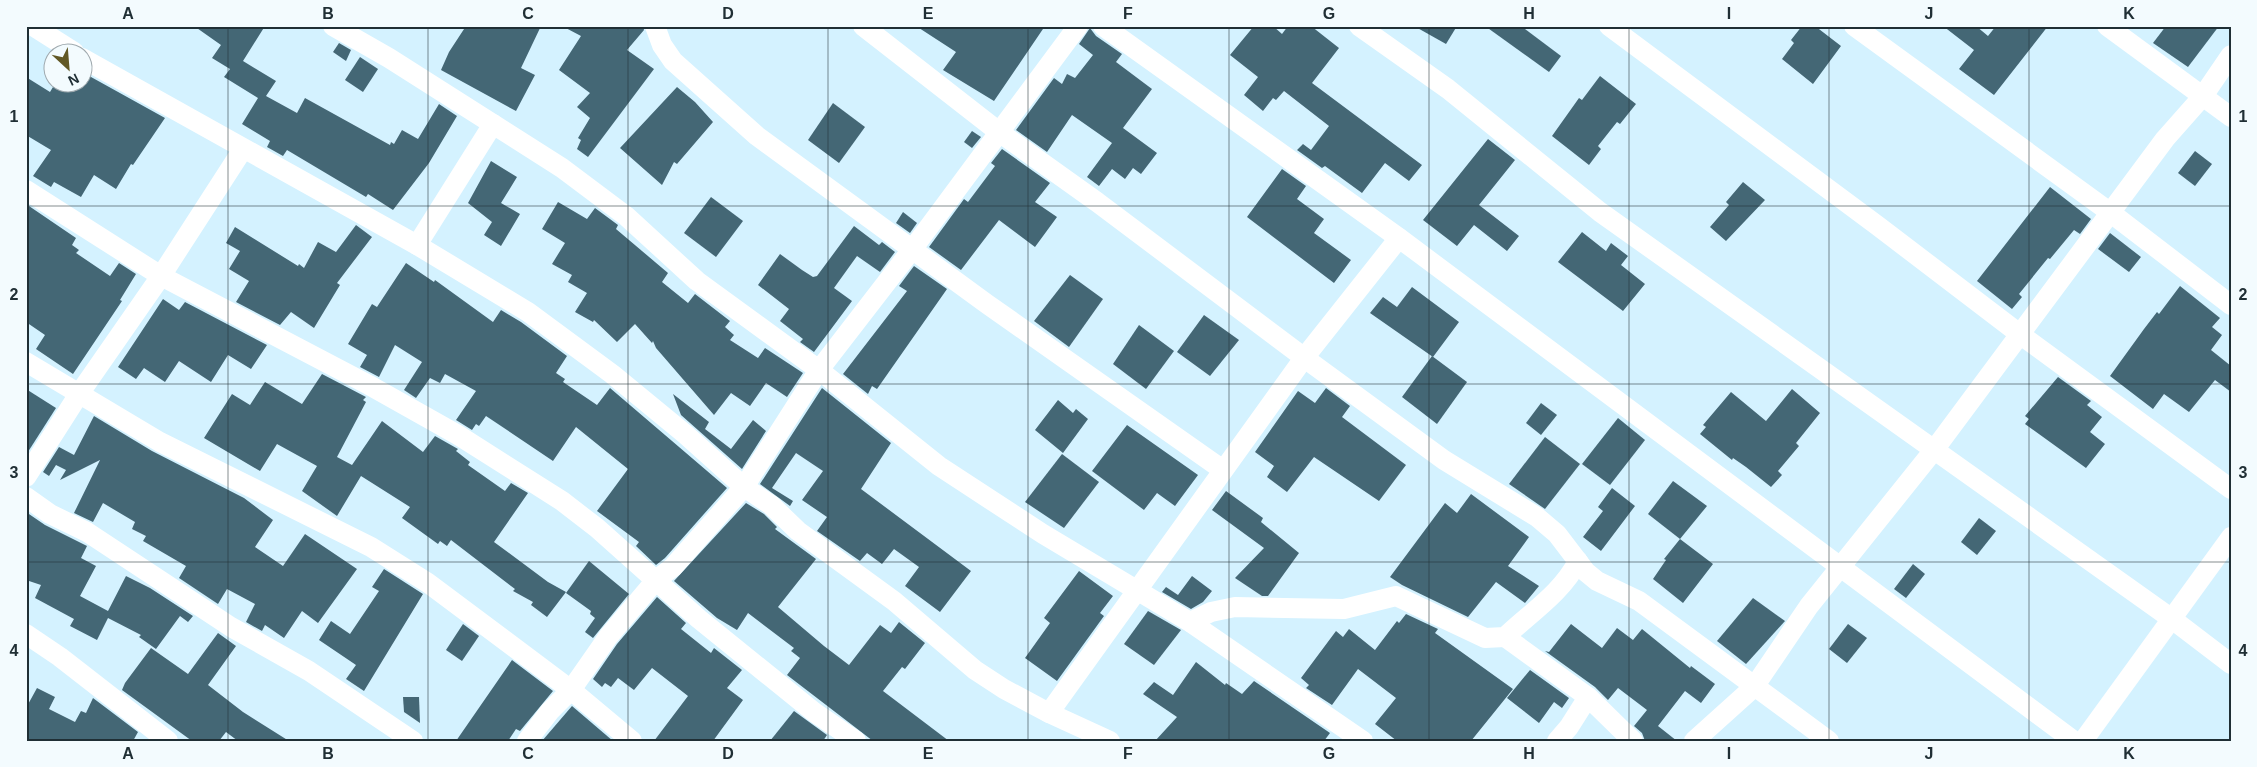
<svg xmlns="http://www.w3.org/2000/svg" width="2257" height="767" font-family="Arial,sans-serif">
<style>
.building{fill:#446775}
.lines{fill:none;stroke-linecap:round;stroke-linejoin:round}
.street{stroke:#fff;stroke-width:20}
.grid{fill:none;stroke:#202f35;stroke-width:1;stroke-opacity:0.55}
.neatline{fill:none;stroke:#202f35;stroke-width:2}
.grid-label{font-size:16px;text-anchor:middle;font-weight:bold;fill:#202f35}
</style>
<rect width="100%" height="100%" fill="#d4f2ff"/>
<g class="building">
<polygon points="194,26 265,26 243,61 276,81 266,96 297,113 305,98 390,145 391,142 394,144 402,130 418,139 439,104 457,116 429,163 393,210 368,194 366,197 287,150 283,156 267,147 270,141 242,124 258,98 224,77 230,69 212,58 221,45"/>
<polygon points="466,26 541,26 521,68 535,75 516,111 441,70 449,52"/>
<polygon points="562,26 643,26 644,30 627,50 654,69 588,157 577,149 581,140 578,138 590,118 577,107 590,93 559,70 581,36"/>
<polygon points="916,26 1045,26 994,101 943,70 956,52"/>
<polygon points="1254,26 1273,26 1282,34 1288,26 1311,26 1339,48 1312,83 1422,165 1409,181 1385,163 1362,193 1325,166 1322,168 1297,150 1303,144 1311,150 1329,126 1284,91 1276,100 1273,98 1263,111 1244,95 1258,77 1230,55"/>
<polygon points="1414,26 1457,26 1446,44"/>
<polygon points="1485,26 1521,26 1561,56 1549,72"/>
<polygon points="1802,26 1815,26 1841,46 1813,84 1782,59 1794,43 1791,40"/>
<polygon points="1943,26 1976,26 1988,36 1996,26 2048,26 1994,95 1959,69 1974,50"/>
<polygon points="2166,26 2219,26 2188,67 2153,43"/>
<polygon points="1090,28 1096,36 1122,54 1116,62 1152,89 1123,128 1157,153 1141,174 1133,168 1125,179 1112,169 1099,186 1087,177 1112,143 1072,115 1047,152 1016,130 1054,78 1062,84 1067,74 1075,78 1093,55 1079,44"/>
<polygon points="339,43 351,50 346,61 333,52"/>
<polygon points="360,57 378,69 363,92 345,80"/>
<polygon points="82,72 165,118 133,165 131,164 116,189 94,175 81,197 54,182 51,187 33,176 51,150 26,135 26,77 50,92 56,82 82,82"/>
<polygon points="1600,76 1636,104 1620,124 1617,122 1598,146 1601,149 1589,165 1552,136 1579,98 1582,100"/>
<polygon points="677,87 695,102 713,122 677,164 674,162 662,185 620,148"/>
<polygon points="833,103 865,127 839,163 808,140"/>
<polygon points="972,131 981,137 972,148 964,142"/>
<polygon points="1488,139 1515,160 1479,205 1519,236 1507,251 1474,225 1457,246 1423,220"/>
<polygon points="1002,149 1050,183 1035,202 1057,217 1035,247 999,220 961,270 929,247 964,199 968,202 995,166 991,163"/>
<polygon points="2195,151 2212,164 2195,186 2178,173"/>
<polygon points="491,161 517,177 501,203 520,214 501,246 484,235 492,222 468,203"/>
<polygon points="1282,169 1306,186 1297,199 1324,219 1314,233 1351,260 1334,283 1247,217"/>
<polygon points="1743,182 1765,200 1726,241 1710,227 1729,205 1726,202"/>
<polygon points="2050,187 2091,219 2080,234 2074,230 2050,259 2048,258 2019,294 2022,297 2012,309 1977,281"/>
<polygon points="711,197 743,221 716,257 684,233"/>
<polygon points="558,202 587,219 595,208 618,225 616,229 668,273 662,282 688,303 695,294 730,321 725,327 734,335 730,340 758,358 765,348 803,373 787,397 766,383 750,406 731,393 714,415 656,348 653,341 652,343 635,324 617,342 594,320 593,322 575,312 587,293 568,282 572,275 552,264 565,243 542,229"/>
<polygon points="26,204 76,238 72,245 79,250 76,253 110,276 119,263 136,274 120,300 122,301 73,374 36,349 45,335 26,322"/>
<polygon points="903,212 917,223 910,233 896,223"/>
<polygon points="356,225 372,237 337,283 340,285 314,328 291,312 280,325 236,302 249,281 229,269 240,251 226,243 235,227 298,266 299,264 304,268 318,242 336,252"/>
<polygon points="854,226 879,245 882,242 895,252 880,272 857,256 834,288 852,301 814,352 800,342 803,339 780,321 789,309 758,285 780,254 802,270 813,277 817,276"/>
<polygon points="1582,232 1606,251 1611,243 1628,256 1621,265 1645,284 1623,311 1558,262"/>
<polygon points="2110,233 2141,257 2129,272 2098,249"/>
<polygon points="406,263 434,282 435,280 493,322 501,310 521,322 567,356 556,373 565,379 563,382 597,405 610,388 727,488 665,558 656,565 636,546 639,542 597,511 628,469 576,427 553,461 486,416 479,426 476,424 472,430 456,420 476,391 445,374 440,383 430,378 416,398 404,390 422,362 395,345 379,377 360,367 367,355 348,344 372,304 377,307"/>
<polygon points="914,266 947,289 877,389 872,386 868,394 843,374 907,291 899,286"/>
<polygon points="1070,275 1103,299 1069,347 1034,321"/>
<polygon points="2180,286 2220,318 2212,327 2222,335 2211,350 2231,366 2231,392 2215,380 2189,412 2164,394 2153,409 2110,376 2144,329 2157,312 2159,314"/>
<polygon points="1412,287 1459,322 1433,357 1370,313 1383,297 1397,307"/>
<polygon points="163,299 179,310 185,302 267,345 251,369 228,355 211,382 179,361 165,382 144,368 136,379 118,367"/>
<polygon points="1204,315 1239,340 1210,376 1177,352"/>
<polygon points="1139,325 1174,351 1146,389 1113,364"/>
<polygon points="1432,356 1467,382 1437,424 1402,397"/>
<polygon points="322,374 366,397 363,400 366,402 337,457 352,465 382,421 423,452 435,436 458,449 456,451 470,462 468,465 505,491 511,483 528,493 494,542 548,582 566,592 547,617 531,605 533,602 513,591 515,589 451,540 447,546 440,541 438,544 402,518 410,507 361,476 337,516 302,491 317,466 277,444 260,471 204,438 232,394 250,405 265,382 302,404"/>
<polygon points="2058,377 2091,401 2087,405 2102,417 2090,432 2105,444 2086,468 2025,424 2029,419 2025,416"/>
<polygon points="822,388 891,443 861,489 971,571 940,612 905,586 919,567 894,549 882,564 867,553 860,561 817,531 827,517 802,500 823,471 796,453 772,488 793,501 790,506 760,484"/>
<polygon points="1326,388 1350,406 1342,417 1406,465 1379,501 1314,457 1287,492 1267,477 1274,466 1255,452 1298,391 1315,403"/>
<polygon points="26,389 56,408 26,455"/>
<polygon points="1792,389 1820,413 1796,443 1799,446 1778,471 1782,475 1771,487 1746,467 1733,458 1732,460 1700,434 1706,427 1703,425 1731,392 1766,421"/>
<polygon points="673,394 709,422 705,429 731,449 753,420 766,431 742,469 681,415"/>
<polygon points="1058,400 1073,413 1076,409 1088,419 1063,453 1035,430"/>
<polygon points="1541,403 1557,415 1541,435 1526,423"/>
<polygon points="94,416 152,451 244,498 273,520 255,547 283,566 305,534 357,569 318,623 302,611 284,638 265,625 262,631 246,622 255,604 227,589 218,604 179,578 186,566 143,541 146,536 132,529 135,522 103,503 93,522 74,513 100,460 60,480 66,470 56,465 49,476 43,472 59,447 74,455"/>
<polygon points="1618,418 1645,440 1610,485 1582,464"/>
<polygon points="1127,425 1198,475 1175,506 1157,493 1144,510 1092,471"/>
<polygon points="1545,437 1580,464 1545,509 1509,484"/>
<polygon points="1062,454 1099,482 1064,528 1025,502"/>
<polygon points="1673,481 1707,506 1680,539 1648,514"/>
<polygon points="1612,488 1635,506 1601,551 1583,537 1603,511 1598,507"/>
<polygon points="1226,491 1263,518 1261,522 1299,553 1268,596 1262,596 1235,578 1264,548 1212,510"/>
<polygon points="1471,494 1529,537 1508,566 1539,586 1525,603 1496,582 1468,617 1402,585 1390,577 1445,503 1457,513"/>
<polygon points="746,503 764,514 777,527 775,529 816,559 778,607 824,646 849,665 880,625 891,633 899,622 925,643 905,669 902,667 883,691 949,741 873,741 787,675 800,658 791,651 794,648 748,613 737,630 717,618 674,581"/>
<polygon points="26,512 45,525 87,546 81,558 96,566 80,596 108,611 126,576 150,588 193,616 188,622 180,616 156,649 139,637 141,635 108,618 97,640 70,626 74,619 35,598 41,585 26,580"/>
<polygon points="1979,518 1996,531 1977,555 1961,542"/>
<polygon points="1680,539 1713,564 1683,603 1653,579 1666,560 1664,559"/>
<polygon points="589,561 629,594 593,638 585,632 595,618 590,614 591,611 566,593"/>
<polygon points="1913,564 1925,574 1906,598 1894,589"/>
<polygon points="384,569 423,594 364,691 346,679 356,665 319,640 331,621 350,634 379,591 372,587"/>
<polygon points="1079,571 1113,596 1100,613 1104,616 1057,681 1025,658 1050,623 1044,618"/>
<polygon points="1192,576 1212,591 1203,602 1191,609 1162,592 1166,587 1178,595"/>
<polygon points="657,597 686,623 681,629 711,653 714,648 742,670 727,688 743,700 713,741 654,741 688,696 652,668 634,690 618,678 611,687 605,683 602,687 593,679 617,644"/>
<polygon points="1753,598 1785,621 1746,664 1717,641"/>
<polygon points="1148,611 1181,630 1154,665 1124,644"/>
<polygon points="1406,614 1438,629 1435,633 1513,689 1471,741 1397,741 1375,724 1396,698 1358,669 1332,705 1306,688 1309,685 1301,678 1336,631 1343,637 1349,629 1375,650 1397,621 1399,623"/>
<polygon points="463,624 479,636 462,661 446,650"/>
<polygon points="1571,624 1602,648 1617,628 1633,640 1642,629 1690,668 1691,666 1715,684 1701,703 1685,691 1658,726 1677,741 1645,741 1642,733 1634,726 1647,710 1618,688 1608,700 1595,687 1545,651 1549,652"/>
<polygon points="1848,624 1867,638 1847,663 1829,649"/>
<polygon points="218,633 236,646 208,685 243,712 289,741 238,741 226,732 219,741 192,741 122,690 125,683 151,648 188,674"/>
<polygon points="512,660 553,691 520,731 516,729 508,741 456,741"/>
<polygon points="1196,662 1225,685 1226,683 1242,694 1254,681 1330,733 1324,741 1155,741 1177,717 1143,694 1154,682 1173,695"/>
<polygon points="1530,670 1569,698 1562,708 1554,702 1539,723 1507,698"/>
<polygon points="37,688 55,697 49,709 75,722 81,711 86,713 93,698 138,732 133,741 26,741 26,708"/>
<polygon points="403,697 419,697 420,723 404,712"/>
<polygon points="572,706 613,741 542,741"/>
<polygon points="794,711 827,735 823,741 770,741"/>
</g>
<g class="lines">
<g class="street">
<polyline points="33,26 74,52"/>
<polyline points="333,26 389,58 562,168 626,216 697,281 819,370 939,466 1043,534 1190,622 1363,741"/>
<polyline points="655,26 662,45 673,61 757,136 987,304 1223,470"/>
<polyline points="863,26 999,132 1097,202 1314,365 1444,460 1537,517 1557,534 1586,572 1597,581 1639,601 1829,741"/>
<polyline points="1103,26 1399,238 2074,741"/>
<polyline points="1359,26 1448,89 1600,212 2172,619 2231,664"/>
<polyline points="1609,26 1878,226 2021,335 2231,489"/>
<polyline points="1854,26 2111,213 2231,305"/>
<polyline points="2107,26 2231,117"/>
<polyline points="82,58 417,245 528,312 612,374 685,434 744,487 771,505 798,531 894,601 975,670 1004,689 1049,713 1304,358 1399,238"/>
<polyline points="26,190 161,276 369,385 458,435 562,501 597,528 699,619 814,712 856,741"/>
<polyline points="417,245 493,124"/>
<polyline points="26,362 160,442 371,547 428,583 571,690 632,741"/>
<polyline points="26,477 79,394 161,276 243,149"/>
<polyline points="26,497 50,514 87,532 231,627 309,671 413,741"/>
<path d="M 1190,622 L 1211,612 L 1235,607 L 1344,609 L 1396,596 L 1485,638 L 1505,637 C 1530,613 1562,593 1578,561"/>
<polyline points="26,634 60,657 168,741"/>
<polyline points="1505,637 1588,697"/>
<polyline points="1049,713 1110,741"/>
<polyline points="527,741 550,711 571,690 608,637 656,580 673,567 744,487 819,370 917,243 1078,26"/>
<polyline points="1557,741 1569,727 1588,697 1633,741"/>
<polyline points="1694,741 1754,687 1809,606 1934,450 2165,139 2203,96 2231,55"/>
<polyline points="2083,741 2231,537"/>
</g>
</g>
<path class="grid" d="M 228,26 L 228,741M 428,26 L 428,741M 628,26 L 628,741M 828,26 L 828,741M 1028,26 L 1028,741M 1229,26 L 1229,741M 1429,26 L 1429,741M 1629,26 L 1629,741M 1829,26 L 1829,741M 2029,26 L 2029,741M 26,206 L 2231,206M 26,384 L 2231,384M 26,562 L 2231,562"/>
<rect width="2257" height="767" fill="none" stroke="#f3fbfe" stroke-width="55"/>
<g transform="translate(68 68) rotate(154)"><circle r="24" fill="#f3fbfe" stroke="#9fa9ae"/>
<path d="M0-4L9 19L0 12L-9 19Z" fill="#615825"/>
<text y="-8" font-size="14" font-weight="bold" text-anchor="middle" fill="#202f35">N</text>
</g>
<rect x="28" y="28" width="2202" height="712" class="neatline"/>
<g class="grid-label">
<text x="128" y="19">A</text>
<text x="328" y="19">B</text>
<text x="528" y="19">C</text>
<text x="728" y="19">D</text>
<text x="928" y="19">E</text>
<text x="1128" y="19">F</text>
<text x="1329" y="19">G</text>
<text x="1529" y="19">H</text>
<text x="1729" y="19">I</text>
<text x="1929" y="19">J</text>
<text x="2129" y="19">K</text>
<text x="14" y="122">1</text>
<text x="2243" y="122">1</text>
<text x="14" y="300">2</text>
<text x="2243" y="300">2</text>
<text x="14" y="478">3</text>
<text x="2243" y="478">3</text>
<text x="14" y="656">4</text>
<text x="2243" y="656">4</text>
<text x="128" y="759">A</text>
<text x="328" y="759">B</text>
<text x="528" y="759">C</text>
<text x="728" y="759">D</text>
<text x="928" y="759">E</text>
<text x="1128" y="759">F</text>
<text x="1329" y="759">G</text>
<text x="1529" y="759">H</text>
<text x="1729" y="759">I</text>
<text x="1929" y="759">J</text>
<text x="2129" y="759">K</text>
</g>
</svg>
